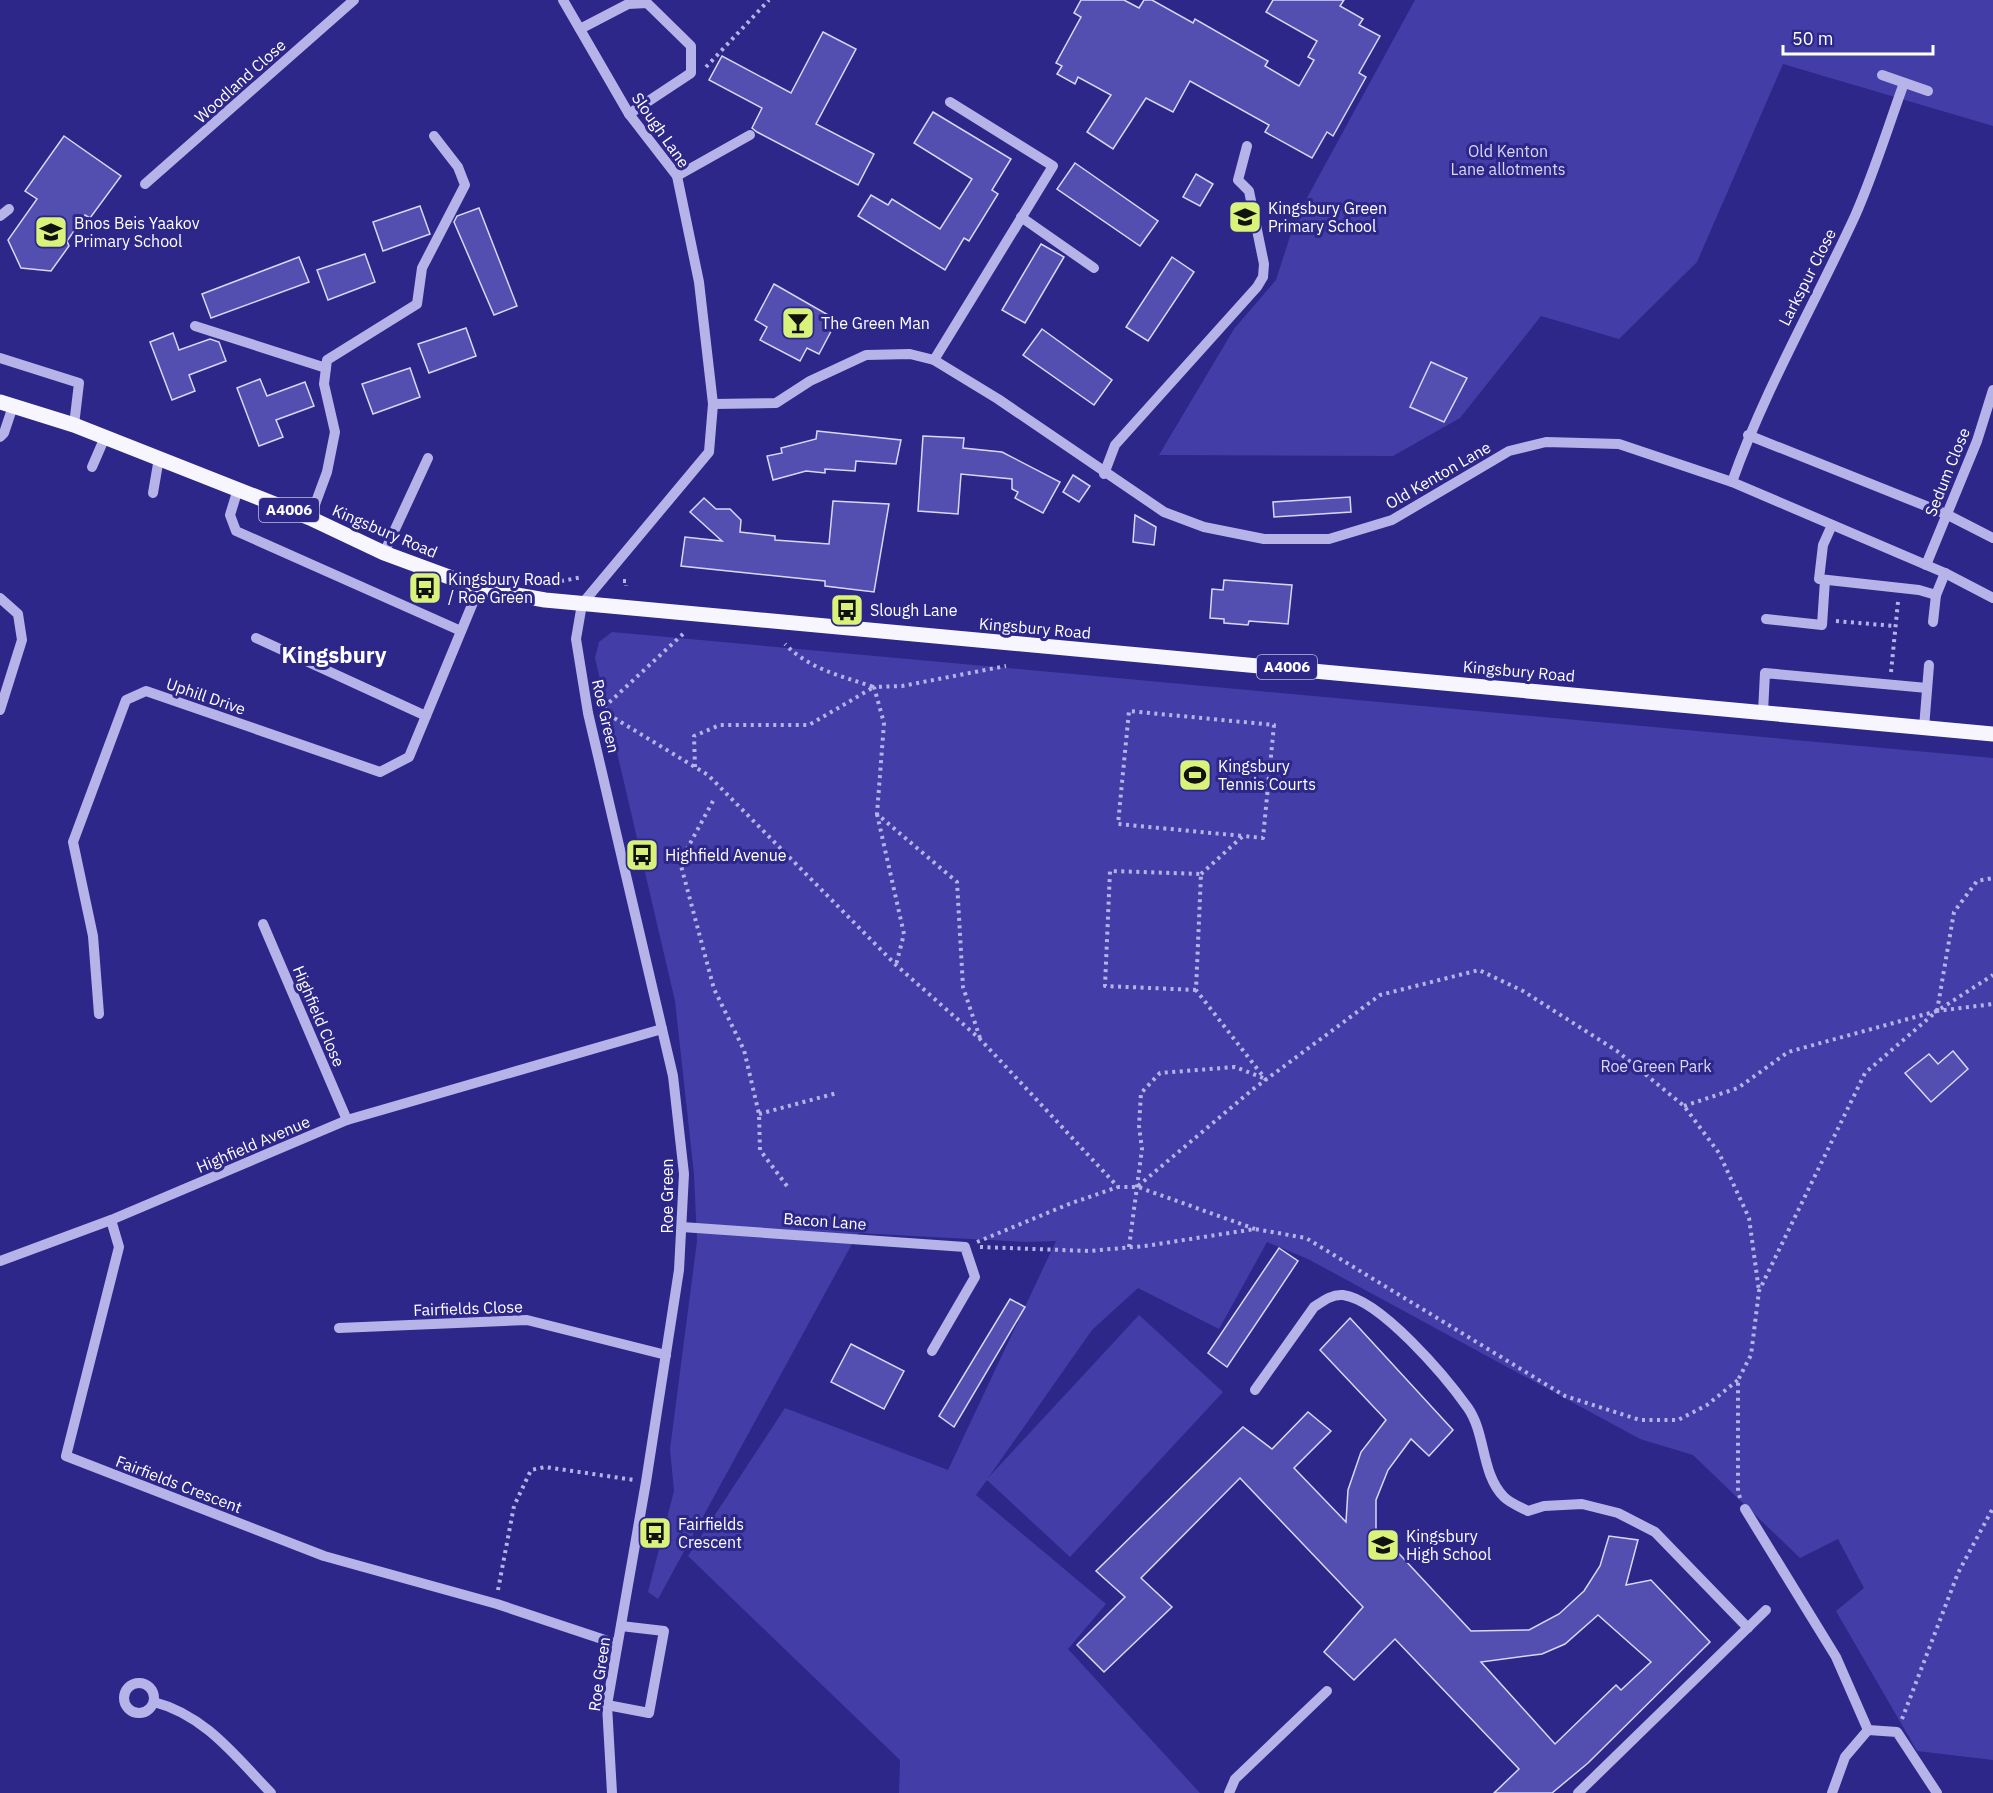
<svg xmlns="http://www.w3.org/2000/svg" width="1993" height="1793" font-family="'IBM Plex Sans',sans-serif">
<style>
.green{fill:#433ea7}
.building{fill:#534fb0;stroke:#d9d7f7;stroke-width:1.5;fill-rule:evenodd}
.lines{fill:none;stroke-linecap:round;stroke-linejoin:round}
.path{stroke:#b6b3e9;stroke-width:4;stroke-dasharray:3 4.5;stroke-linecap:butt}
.minor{stroke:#b6b3e9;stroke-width:10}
.major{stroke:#f7f6fe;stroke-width:15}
.labels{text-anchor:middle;stroke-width:6;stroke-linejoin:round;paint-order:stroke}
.shield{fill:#2c2789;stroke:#c0bedc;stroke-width:1.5}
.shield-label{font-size:15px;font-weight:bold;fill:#fff}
.street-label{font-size:16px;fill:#fff;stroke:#2c2789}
.park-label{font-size:16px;fill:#d9d7f7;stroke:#2c2789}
.poi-label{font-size:16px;fill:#fff;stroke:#2c2789;text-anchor:start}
.district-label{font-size:22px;font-weight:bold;fill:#fff;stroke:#2c2789}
</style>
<rect width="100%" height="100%" fill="#2c2789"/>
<g class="green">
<polygon points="1415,0 1993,0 1993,126 1783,64 1697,262 1619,339 1541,316 1460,418 1393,456 1159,455 1234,329 1276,280 1296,218"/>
<polygon points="612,632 1993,758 1993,1760 1917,1751 1836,1611 1864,1588 1838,1539 1800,1558 1693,1455 1640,1439 1308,1259 1267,1242 1219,1329 1138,1288 1092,1330 988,1478 1139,1315 1223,1392 1070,1557 987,1480 976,1495 1106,1604 1068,1649 1200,1793 899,1793 900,1760 688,1556 785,1408 948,1470 1056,1241 1027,1242 858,1233 658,1599 648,1592 674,1491 670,1449 697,1241 694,1174 675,1001 595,658 599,642"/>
</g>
<g class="building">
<polygon points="1081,0 1124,0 1139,8 1144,0 1152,0 1193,23 1195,19 1268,61 1265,66 1299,86 1314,60 1308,57 1317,41 1266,12 1273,0 1344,0 1340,6 1363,19 1359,25 1380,36 1359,73 1366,77 1333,136 1327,132 1312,158 1265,132 1269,125 1190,81 1173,112 1146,98 1113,149 1087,132 1111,95 1078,77 1075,84 1057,74 1062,66 1056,63 1081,17 1074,13"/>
<polygon points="823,32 856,49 816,124 874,154 858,185 757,132 752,128 762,108 709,80 722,56 791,93"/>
<polygon points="933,112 1011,159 992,190 998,194 969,241 964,238 945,270 858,216 871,195 888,205 892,199 940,229 972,179 914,143"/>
<polygon points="64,136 121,176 90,218 85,215 67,241 69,246 51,271 21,268 8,240 37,199 25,191"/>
<polygon points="1075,163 1158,221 1140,246 1057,189"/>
<polygon points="1196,174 1213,184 1200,206 1183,197"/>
<polygon points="420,206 430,234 383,251 373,222"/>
<polygon points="479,208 517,306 494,315 454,222 457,216"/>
<polygon points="1041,244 1064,257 1025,323 1002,310"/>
<polygon points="365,254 375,282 328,300 317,270"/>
<polygon points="299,257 309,282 211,318 202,294"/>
<polygon points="1172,257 1194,272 1148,341 1126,327"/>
<polygon points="774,284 837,320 819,354 807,348 800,361 760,340 767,327 755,320"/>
<polygon points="466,328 476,356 429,373 418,344"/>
<polygon points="1042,329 1112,380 1094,405 1023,355"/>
<polygon points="173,333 179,350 210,339 219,342 226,361 189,375 195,391 172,400 150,342"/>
<polygon points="1431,362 1467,378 1444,422 1410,407"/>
<polygon points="410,368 420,397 373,414 362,384"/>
<polygon points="260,379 267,396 305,382 314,406 276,420 283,437 259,446 237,388"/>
<polygon points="817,431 901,440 896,464 856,461 855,471 825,469 825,473 806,471 773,480 767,456 782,453 781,448 816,439"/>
<polygon points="923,436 964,438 963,448 1002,452 1060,482 1043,513 1015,498 1018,492 1012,489 1012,479 961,474 958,514 918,511"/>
<polygon points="1073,475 1090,486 1079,502 1063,492"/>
<polygon points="1350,497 1351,512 1274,517 1273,502"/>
<polygon points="704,498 716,509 730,509 741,520 740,532 775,536 775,540 829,544 833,501 889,504 874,592 825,586 825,581 681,566 685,537 722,541 690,512"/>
<polygon points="1135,515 1156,527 1154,545 1133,542"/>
<polygon points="1224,580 1292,585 1288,624 1249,621 1248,625 1224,623 1224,619 1210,618 1212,589 1223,590"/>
<polygon points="1953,1051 1968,1069 1931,1102 1905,1073 1929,1054 1938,1064"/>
<polygon points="1279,1248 1298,1261 1227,1367 1208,1353"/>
<polygon points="1010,1299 1025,1307 954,1427 939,1416"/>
<path d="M 1350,1318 L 1453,1430 L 1429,1456 L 1411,1439 L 1388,1470 L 1376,1500 L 1376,1529 L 1471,1631 L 1529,1630 L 1559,1614 L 1584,1591 L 1600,1566 L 1609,1536 L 1638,1540 L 1626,1585 L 1651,1580 L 1710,1642 L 1588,1763 L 1552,1793 L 1494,1793 L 1519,1769 L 1395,1639 L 1354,1680 L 1324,1652 L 1363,1607 L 1240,1478 L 1141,1578 L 1172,1607 L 1104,1672 L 1077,1645 L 1125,1597 L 1096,1571 L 1243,1427 L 1272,1449 L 1308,1412 L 1331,1431 L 1294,1468 L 1346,1522 L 1348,1490 L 1361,1452 L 1386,1420 L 1320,1350 ZM 1598,1615 L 1651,1662 L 1621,1690 L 1616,1685 L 1555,1744 L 1481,1662 L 1542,1654 L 1565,1644 Z"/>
<polygon points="851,1344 904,1371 884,1409 831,1382"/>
</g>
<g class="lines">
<g class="path">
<polyline points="706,67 769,0"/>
<polyline points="561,581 583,577"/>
<polyline points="623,581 626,581 626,586"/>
<polyline points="1836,621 1895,626"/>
<polyline points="683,634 601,710 708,775 896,965 980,1039 1118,1187 1138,1187 1255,1229"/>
<polyline points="1891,672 1898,602"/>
<path d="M 695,767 L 694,736 L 720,725 L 809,725 L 874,687 C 841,676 809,669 785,644"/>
<polyline points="713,801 680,862 714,989 744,1050 759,1114 760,1150 787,1186"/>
<polyline points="877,814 904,934 896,965"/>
<polyline points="1201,874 1243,836 1263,838 1274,725 1129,711 1118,824 1243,836"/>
<polyline points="1196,990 1105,986 1110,871 1201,874 1196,990 1266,1080"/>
<polyline points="1937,1011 1954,912 1977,881 1993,878"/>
<polyline points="980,1038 963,987 957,882 877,814 884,723 874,687 902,686 1006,666"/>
<polyline points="1684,1106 1738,1088 1788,1052 1937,1011 1993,975"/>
<polyline points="759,1114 837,1093"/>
<polyline points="1138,1186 1252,1090 1380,995 1479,970 1523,991 1617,1051 1684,1106 1719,1153 1749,1218 1759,1291"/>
<polyline points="977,1242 1069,1204 1118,1187"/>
<polyline points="980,1247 1089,1251 1145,1246 1255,1229 1306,1238 1565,1396 1640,1420 1678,1420 1707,1405 1738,1380"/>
<polyline points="1129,1247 1142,1149 1139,1126 1141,1093 1160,1073 1235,1067 1266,1079"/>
<polyline points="1740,1498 1738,1491 1738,1380 1751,1355 1759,1291 1865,1073 1937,1011 1993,1004"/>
<polyline points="498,1590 514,1506 531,1470 545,1467 634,1480"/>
<polyline points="1902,1719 1958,1573 1993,1508"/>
</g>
<g class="minor">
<polyline points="563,0 629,114 677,176 699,282 713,404 709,452 582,604 576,639 588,713 673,1076 684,1174 679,1270 646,1482 607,1705 612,1793"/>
<polyline points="580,29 628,4 647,3 691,46 691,73 629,114"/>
<polyline points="1882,75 1928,91"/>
<polyline points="677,176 750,135"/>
<polyline points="145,184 354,0"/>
<polyline points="0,216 9,209"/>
<polyline points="1021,217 1094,268"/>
<polyline points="195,326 326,368"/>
<polyline points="0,358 79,383 74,425"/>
<polyline points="934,360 1053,166 950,102"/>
<polyline points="713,404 776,403 810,381 866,355 910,354 934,360 998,399 1164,512 1204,527 1264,539 1329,539 1392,520 1509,451 1546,442 1619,444 1732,482 1945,573 1993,598"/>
<polyline points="1748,435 1946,514 1993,538"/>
<polyline points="0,437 4,433 13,406"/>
<polyline points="92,467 105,437"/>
<polyline points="1104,474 1115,445 1257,287 1263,277 1264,264 1249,191 1238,180 1247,146"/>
<path d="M 1732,482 C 1765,389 1814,305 1855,216 C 1874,173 1888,127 1904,83"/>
<polyline points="238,489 230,515 236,531 461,631"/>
<polyline points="153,493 159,458"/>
<polyline points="310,518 327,472 335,432 324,384 327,360 417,304 422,268 465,185 458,167 434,136"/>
<polyline points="1832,525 1823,545 1819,579 1919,590 1936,595"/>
<polyline points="384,553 428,458"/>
<polyline points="1926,565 1977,441 1993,390"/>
<polyline points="0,598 18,614 22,640 0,710"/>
<polyline points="1766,619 1822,625 1825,580"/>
<polyline points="1933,622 1936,595 1945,573"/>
<polyline points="256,638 426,716"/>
<polyline points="1763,712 1765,673 1927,688"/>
<polyline points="1924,728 1929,665"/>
<polyline points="263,924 347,1120"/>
<polyline points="99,1014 93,936 73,842 126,700 146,691 380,772 409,757 479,588"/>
<polyline points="111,1220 119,1247 66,1456 324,1556 497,1604 617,1644"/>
<polyline points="682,1227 965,1247 975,1277 932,1351"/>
<polyline points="0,1261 111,1220 347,1120 662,1029"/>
<polyline points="339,1328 527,1320 666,1355"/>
<path d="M 1255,1390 L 1314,1307 C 1323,1301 1332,1294 1343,1295 C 1381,1300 1446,1377 1468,1408 C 1486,1434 1481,1474 1504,1497 C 1510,1503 1520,1507 1528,1511 L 1544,1506 L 1582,1504 L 1618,1513 L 1655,1532 L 1748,1628"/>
<polyline points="1745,1509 1836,1657 1868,1730"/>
<circle cx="139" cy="1698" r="15"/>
<path d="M 154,1702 C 205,1715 236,1757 271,1793"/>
<polyline points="607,1705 649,1713 664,1631 621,1626"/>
<polyline points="1868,1730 1897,1732 1937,1793"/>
<polyline points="1229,1793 1235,1779 1327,1691"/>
<polyline points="1578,1793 1766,1610"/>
<polyline points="1832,1793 1845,1757 1868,1730"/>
</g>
<polyline class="major" points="0,402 74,425 310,518 384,553 479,588 545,600 1993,734"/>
</g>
<defs>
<symbol id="school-square" viewBox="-11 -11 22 22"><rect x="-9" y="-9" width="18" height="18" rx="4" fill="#d9f279" stroke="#2c2789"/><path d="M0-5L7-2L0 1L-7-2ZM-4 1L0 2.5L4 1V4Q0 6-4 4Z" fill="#111"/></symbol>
<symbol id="bar-square" viewBox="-11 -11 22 22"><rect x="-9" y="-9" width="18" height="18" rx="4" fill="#d9f279" stroke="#2c2789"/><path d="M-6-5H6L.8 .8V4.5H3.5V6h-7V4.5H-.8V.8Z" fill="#111"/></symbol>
<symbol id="bus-square" viewBox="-11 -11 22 22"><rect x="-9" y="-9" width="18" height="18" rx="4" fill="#d9f279" stroke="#2c2789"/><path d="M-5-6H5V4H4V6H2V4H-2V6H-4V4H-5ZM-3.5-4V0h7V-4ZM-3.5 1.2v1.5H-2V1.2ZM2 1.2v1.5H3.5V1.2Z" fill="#111"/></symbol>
<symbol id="stadium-square" viewBox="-11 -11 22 22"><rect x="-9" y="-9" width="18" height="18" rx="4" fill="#d9f279" stroke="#2c2789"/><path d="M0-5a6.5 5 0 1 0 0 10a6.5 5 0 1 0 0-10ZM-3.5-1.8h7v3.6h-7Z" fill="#111"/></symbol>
</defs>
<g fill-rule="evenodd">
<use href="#school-square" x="1226" y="198" width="38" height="38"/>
<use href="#school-square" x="32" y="213" width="38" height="38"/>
<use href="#bar-square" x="779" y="304" width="38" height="38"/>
<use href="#bus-square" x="406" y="569" width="38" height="38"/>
<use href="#bus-square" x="828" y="591" width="38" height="38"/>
<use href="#stadium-square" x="1176" y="756" width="38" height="38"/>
<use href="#bus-square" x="623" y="836" width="38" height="38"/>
<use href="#bus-square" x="636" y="1514" width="38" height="38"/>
<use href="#school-square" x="1364" y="1526" width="38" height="38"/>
</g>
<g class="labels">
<g class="shield">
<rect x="259" y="498" width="60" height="24" rx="4.5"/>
<rect x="1257" y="655" width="60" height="24" rx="4.5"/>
</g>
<g class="shield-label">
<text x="289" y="515">A4006</text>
<text x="1287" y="672">A4006</text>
</g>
<g class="street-label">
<text transform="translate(240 81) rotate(-42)" y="6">Woodland Close</text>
<text transform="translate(661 130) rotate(55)" y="6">Slough Lane</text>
<text transform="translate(1807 277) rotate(-63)" y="6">Larkspur Close</text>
<text transform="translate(1947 472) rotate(-68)" y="6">Sedum Close</text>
<text transform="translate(1438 475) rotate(-30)" y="6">Old Kenton Lane</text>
<text transform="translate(385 531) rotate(23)" y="6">Kingsbury Road</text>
<text transform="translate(1035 628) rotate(5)" y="6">Kingsbury Road</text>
<text transform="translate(1519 671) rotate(5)" y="6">Kingsbury Road</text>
<text transform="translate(206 696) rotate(19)" y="6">Uphill Drive</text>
<text transform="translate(606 716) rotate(77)" y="6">Roe Green</text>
<text transform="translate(319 1016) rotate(67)" y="6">Highfield Close</text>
<text transform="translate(253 1144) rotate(-23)" y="6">Highfield Avenue</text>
<text transform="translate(667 1196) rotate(-90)" y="6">Roe Green</text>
<text transform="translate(825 1221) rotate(4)" y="6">Bacon Lane</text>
<text transform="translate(468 1308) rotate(-2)" y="6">Fairfields Close</text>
<text transform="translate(179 1484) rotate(21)" y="6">Fairfields Crescent</text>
<text transform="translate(599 1674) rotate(-82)" y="6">Roe Green</text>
</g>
<g class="park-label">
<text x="1508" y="157">Old Kenton<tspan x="1508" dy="18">Lane allotments</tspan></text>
<text x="1656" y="1072">Roe Green Park</text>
</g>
<g class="poi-label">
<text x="1268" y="214">Kingsbury Green<tspan x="1268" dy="18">Primary School</tspan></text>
<text x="74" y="229">Bnos Beis Yaakov<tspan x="74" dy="18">Primary School</tspan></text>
<text x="821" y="329">The Green Man</text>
<text x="448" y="585">Kingsbury Road<tspan x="448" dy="18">/ Roe Green</tspan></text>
<text x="870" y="616">Slough Lane</text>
<text x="1218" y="772">Kingsbury<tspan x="1218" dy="18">Tennis Courts</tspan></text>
<text x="665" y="861">Highfield Avenue</text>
<text x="678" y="1530">Fairfields<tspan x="678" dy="18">Crescent</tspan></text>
<text x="1406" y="1542">Kingsbury<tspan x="1406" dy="18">High School</tspan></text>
</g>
<g class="district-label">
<text x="334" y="663">Kingsbury</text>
</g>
</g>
<path d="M1783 45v9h150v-9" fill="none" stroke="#ffffff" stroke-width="3"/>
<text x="1792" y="45" font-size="18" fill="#ffffff" stroke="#2c2789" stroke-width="4.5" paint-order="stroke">50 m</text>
</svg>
